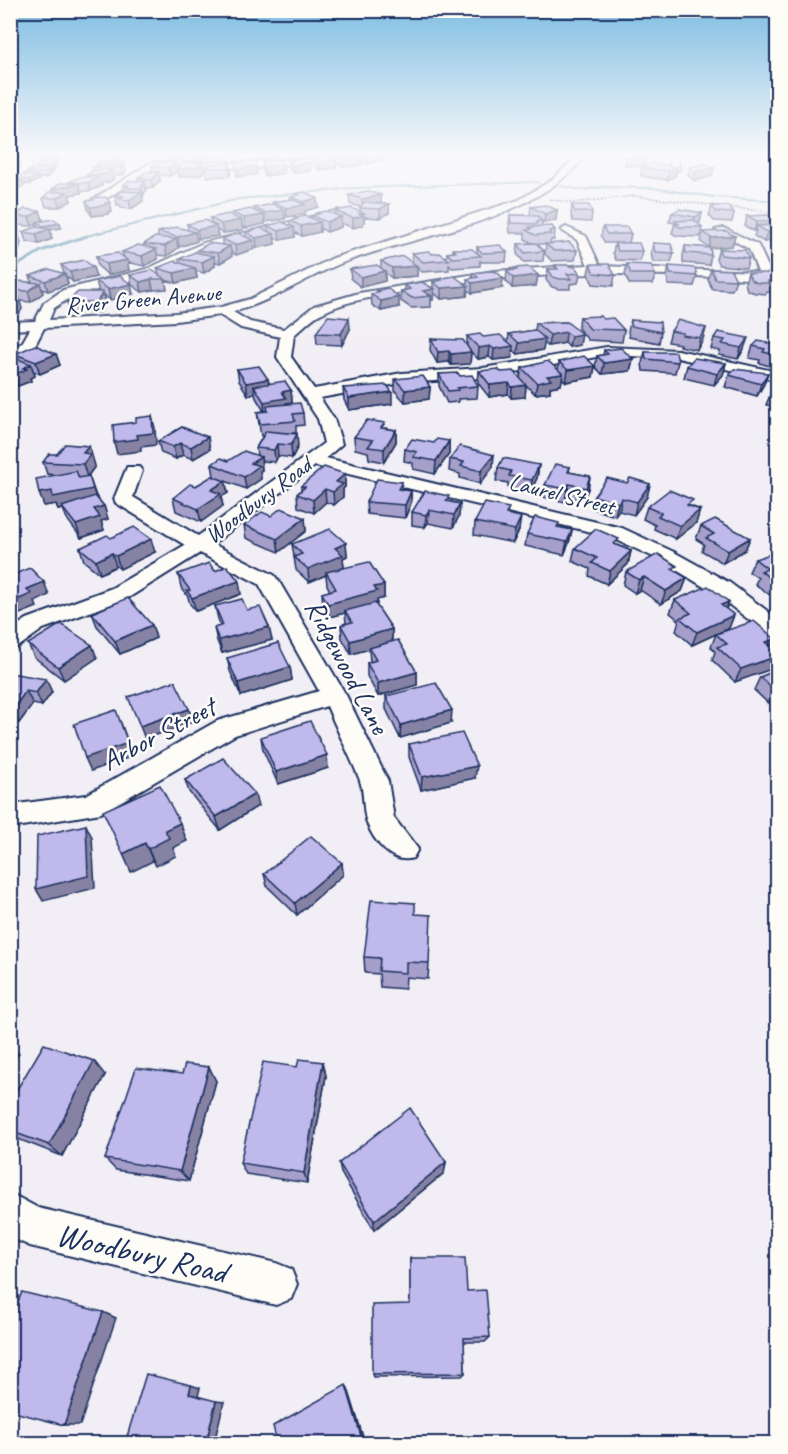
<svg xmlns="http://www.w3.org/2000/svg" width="788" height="1454" font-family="Caveat,sans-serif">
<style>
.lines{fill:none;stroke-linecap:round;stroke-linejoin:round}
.stream-far1{stroke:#558ca8;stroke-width:2}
.stream{stroke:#558ca8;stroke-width:3}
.minor-casing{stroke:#1b2f5e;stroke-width:4}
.path{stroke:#1b2f5e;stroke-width:1.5;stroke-dasharray:2 1.5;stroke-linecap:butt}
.minor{fill:#fdfcf7;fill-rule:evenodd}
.wall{fill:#a59fca;stroke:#1b2f5e;stroke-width:1.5}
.shaded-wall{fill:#8682a4;stroke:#1b2f5e;stroke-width:1.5}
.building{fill:#c0b9eb;stroke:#1b2f5e;stroke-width:1.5}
.labels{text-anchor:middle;stroke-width:5;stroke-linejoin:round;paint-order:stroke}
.far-street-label{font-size:24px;fill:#1b2f5e;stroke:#fdfcf7}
.street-label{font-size:28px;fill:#1b2f5e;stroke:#fdfcf7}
.near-street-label{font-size:33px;fill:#1b2f5e;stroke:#fdfcf7}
</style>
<rect width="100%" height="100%" fill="#f1eff5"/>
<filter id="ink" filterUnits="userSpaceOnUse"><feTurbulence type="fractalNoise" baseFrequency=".0167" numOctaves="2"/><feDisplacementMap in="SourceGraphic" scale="12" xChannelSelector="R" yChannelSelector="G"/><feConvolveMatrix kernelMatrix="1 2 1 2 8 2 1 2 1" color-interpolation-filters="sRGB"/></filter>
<g filter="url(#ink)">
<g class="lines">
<g class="stream-far1">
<polyline points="562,186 582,190 602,187 652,188 714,197 778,201"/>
<polyline points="82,237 239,199 354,188 539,182"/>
</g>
<polyline class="stream" points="13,268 41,251 87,236"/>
<defs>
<g id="minor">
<polygon points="22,156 30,156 31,169 10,182 10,175 21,168"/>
<polygon points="325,156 352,156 257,168 154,168 101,202 92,200 152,162 257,162"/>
<path d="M 577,156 L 586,156 C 528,225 422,232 342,263 C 305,278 273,301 233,312 L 250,322 L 284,329 L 314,306 L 359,293 L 494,271 L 588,265 L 577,240 L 561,230 L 566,227 L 586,236 L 600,266 L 758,272 L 749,249 L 715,230 L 724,228 L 758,245 L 771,273 L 778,273 L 778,281 C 654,272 533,268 410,291 C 381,296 349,299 322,313 C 311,318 303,328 294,335 L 291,357 L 314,389 L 402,373 L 483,368 L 607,347 L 678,350 L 778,372 L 778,381 L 678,358 L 607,355 L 483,378 L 402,383 L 320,398 L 334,419 L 342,444 L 326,458 L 622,528 L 674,552 L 730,583 L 778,619 L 778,638 L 770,636 L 714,593 L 660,560 L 608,536 L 315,466 L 213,544 L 274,575 L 278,580 L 346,695 L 388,781 L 394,818 L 418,849 L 413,858 C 393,865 374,842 367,823 C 362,809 365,792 359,778 C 349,754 337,730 327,706 L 235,735 L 101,813 L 10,828 L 10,805 L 86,795 L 217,721 L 319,691 L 259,584 L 200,553 L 128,598 L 43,629 L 18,647 L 10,650 L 10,630 L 27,619 L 112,588 L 185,545 L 116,503 L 114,499 L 127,467 L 139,467 L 142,471 L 133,497 L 198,536 L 324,443 L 318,419 L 277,357 L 280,337 L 241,328 L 220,315 L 176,321 L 44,328 L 33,349 L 10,359 L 10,349 L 22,343 L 30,329 L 10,330 L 10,322 L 35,321 L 44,303 L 63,290 L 147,269 L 203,243 L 339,210 L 339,214 L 211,247 L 155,275 L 73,296 L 54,308 L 49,320 L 176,313 L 221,307 L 250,299 L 333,258 L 519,200 L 552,180 Z"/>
<polygon points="671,156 680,156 678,159 679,170 671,168 669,158"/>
<polygon points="10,1193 38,1208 276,1263 291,1269 297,1284 291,1299 276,1305 30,1246 10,1237"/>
</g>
</defs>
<use href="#minor" class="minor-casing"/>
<polyline class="path" points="549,199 571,203 634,196 778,213"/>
<use href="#minor" class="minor"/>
</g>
<g class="wall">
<polygon points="158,156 198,156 198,158 194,162 178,161 177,156 174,158"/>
<polygon points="258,156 277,156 278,160 284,173 265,176 263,170 262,162 275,160 260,160"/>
<polygon points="286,156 308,156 308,158 289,158"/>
<polygon points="318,156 336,160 336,168 319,170 314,166 314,158 318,158"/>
<polygon points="337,156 399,156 388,158 382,156 382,160 368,164 361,160 361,165 344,167 337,163"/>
<polygon points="627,156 653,156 650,158 646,157 644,166 625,166"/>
<polygon points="39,157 60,157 60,160 57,160 57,165 55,165 55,167 53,171 51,171 51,174 46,178 38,178 39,180 30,184 24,184 25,185 15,190 12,189 13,191 10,192 10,180 15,180 15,179 31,175 30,173 36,169 36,167 42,164"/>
<polygon points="127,157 118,160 119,163 124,163 126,172 122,175 113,175 114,179 109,182 101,183 102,186 90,191 81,191 81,193 69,195 71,201 60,207 46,207 43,198 53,192 52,189 69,184 69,182 87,177 93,171 92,167 98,165 97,161"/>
<polygon points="288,160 310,171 293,173 289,168"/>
<polygon points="157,162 178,170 170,176 159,175 160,181 153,188 146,188 146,190 142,197 143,201 131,209 121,208 120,205 117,205 115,196 124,191 123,185 139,181 138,177 153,172 152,166"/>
<polygon points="230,163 231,172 230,176 207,177 206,168"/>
<polygon points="677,167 675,176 667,180 641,176 642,168"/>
<polygon points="690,167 714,168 712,176 694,181 688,175"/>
<polygon points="296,194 318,207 305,211 305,214 287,217 285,216 285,219 264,222 265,224 245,228 242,226 243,230 233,232 223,233 217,230 218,236 199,239 196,238 197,241 179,247 177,246 178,248 167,256 157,255 158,259 144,266 127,262 129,270 108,275 98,266 96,256 124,257 122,252 145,246 144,244 158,237 158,232 188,230 187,224 211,223 210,218 232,216 232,213 255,211 254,208 273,204 273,202 291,199 291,197 297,196"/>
<polygon points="349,195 381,195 381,204 389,204 389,213 380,218 364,217 364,222 363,223 363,225 353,228 341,223 341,227 327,232 320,228 320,232 302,236 294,232 295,237 280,240 274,238 275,244 257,248 254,246 254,249 236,255 231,252 232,256 220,263 215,262 215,266 204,273 196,271 197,278 176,283 165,280 167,289 153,290 142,292 132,285 130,275 159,274 157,268 180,263 179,259 197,253 197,250 222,245 222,239 246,237 246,232 250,231 250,230 268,231 267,226 290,225 290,221 295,220 295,218 312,219 312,216 316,215 316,213 335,215 335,211 360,212 360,207 350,204"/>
<polygon points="92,198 110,203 112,212 108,212 108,214 92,216 88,210 86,201 93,200"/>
<polygon points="572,205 592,212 591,222 573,221 571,214"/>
<polygon points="712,206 734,213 732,222 714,221 709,215"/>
<polygon points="531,207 557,210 556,220 544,223 542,222 542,227 555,230 554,240 551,240 550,244 577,250 575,260 552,261 545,254 546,244 537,244 544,251 543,261 524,262 517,254 518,244 532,243 525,239 525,233 510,233 509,224 510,215 530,215"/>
<polygon points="40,211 43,220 41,221 61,228 50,230 52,239 39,244 26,241 23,232 38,227 37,223 32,226 17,225 14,216"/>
<polygon points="672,213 702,213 700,222 698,223 702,227 700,237 677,236 672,233 675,223 669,222"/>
<polygon points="747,216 777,220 776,225 777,225 777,248 770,245 771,241 764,242 754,236 756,231 754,231 745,226"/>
<polygon points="603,227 631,234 629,243 642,251 640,261 616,260 613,253 615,243 605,243 601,236"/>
<polygon points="703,232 735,236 732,246 710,248 711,255 709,265 683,263 683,256 685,246 709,248 701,242"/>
<polygon points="653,243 674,253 671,262 653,262 651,253"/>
<polygon points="477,247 507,252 506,262 482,262 480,261 480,266 452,268 449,265 449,270 422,272 417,268 417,276 392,278 385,273 385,281 361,287 351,279 350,269 381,268 381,261 412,262 412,253 432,254 446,258 447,253 453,252 453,249 477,253"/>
<polygon points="719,249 749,258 746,268 719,265 716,259"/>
<polygon points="590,264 615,275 613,286 593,284 588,274"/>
<polygon points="627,264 655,274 653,284 629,284 625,274"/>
<polygon points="61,265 96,277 73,282 66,276 68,284 48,291 42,289 43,293 31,302 20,301 22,309 19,314 10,315 10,285 32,282 30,276 64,273"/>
<polygon points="555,265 580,273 578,283 570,284 570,289 559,289 552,287 546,280 548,269 555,269"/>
<polygon points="669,266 697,276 694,286 668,285 667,276"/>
<polygon points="515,268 538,275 536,286 512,288 506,281 507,271 515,270"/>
<polygon points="711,269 736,280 732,290 712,289 708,279"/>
<polygon points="473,273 502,288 472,293 468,290 467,296 441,299 434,293 433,300 431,300 431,307 411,308 401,301 401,291 405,290 405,285 433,288 433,282 440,281 440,279 467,285 467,279 472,278"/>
<polygon points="748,273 777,280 777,284 775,292 767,292 766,294 755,293 747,290 745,283"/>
<polygon points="96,281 133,294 110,300 104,295 106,302 100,312 70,313 67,302 99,292"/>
<polygon points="377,291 399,307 381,311 372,305 371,294 377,293"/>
<polygon points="580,317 603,319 624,330 622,342 588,340 578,328"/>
<polygon points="631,320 661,332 659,343 629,337 628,331"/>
<polygon points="567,322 580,345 569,347 565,343 548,346 544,343 543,350 517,354 512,349 512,358 493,360 489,357 478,359 469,350 471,352 470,364 451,365 449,362 437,363 430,350 431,339 467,346 467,336 483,337 508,342 509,334 535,330 536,323"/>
<polygon points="706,328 703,339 697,350 679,346 680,344 668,342 671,331"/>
<polygon points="350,329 342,345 317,344 316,333"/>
<polygon points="718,332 744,349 738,359 719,355 720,351 711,349 714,338"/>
<polygon points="777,345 777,368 759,363 760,360 749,358 753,346"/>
<polygon points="604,350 633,359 630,371 602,374 595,367 597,356 603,355"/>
<polygon points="645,352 678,362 675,373 643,371 642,363"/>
<polygon points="15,354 56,354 60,365 40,374 33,371 35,376 30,378 31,381 18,386 10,383 10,356 16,358"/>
<polygon points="559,362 595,366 593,377 566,382 562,378 561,385 550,387 550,392 535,394 526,385 525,397 511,398 508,394 489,397 478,383 479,371 501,372 520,378 522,368 558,370"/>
<polygon points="726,363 723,375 714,385 684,378 687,366"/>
<polygon points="237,369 268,379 269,383 291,390 292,402 286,403 286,404 303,413 304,425 296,426 296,433 291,433 298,446 292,458 278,456 275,462 261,461 262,470 260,471 261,479 246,489 225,481 228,493 221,497 223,506 201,522 176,511 173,498 214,476 212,464 257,456 256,448 263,436 261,436 257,412 264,411 256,398 255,394 248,395 239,381"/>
<polygon points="768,373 764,384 757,396 725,387 729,375"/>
<polygon points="439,374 460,376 478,386 477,398 458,399 458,402 447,403 439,386"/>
<polygon points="777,378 777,407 766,405"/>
<polygon points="395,379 430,387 429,399 405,402 395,391"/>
<polygon points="343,388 392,404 349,410 344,400"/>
<polygon points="182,427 210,449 193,459 183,455 176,459 161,453 158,441"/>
<polygon points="385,428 396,430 396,442 384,462 369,459 368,452 355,449 354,437"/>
<polygon points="449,441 449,454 435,474 413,469 413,463 404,461 405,449"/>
<polygon points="89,446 95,466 87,477 89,476 96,496 104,506 108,519 101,521 104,530 81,538 67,519 63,509 58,510 56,504 44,506 57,475 47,474 43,462 57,454"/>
<polygon points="450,459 493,467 480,484 460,478 460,474 449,471"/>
<polygon points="539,465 537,478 530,493 508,488 508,483 496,481 498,468"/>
<polygon points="570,467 569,472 590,476 588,489 583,500 567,497 565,502 543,497 545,485"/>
<polygon points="345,474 345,487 343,489 343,497 334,505 326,502 314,513 298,507 297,494 301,490 301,486"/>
<polygon points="402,482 401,489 411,491 411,503 405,518 367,514 366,502"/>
<polygon points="627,483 650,484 647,497 634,515 619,511 615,516 591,508 594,496"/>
<polygon points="448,501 460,504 459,516 453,528 428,523 425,527 412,525 412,512"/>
<polygon points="691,506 700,510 696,523 676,539 654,529 655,525 643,519 647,507"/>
<polygon points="508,515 519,530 513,543 474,535 475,522"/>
<polygon points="271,516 305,518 306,531 279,552 246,538 244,525"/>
<polygon points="701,526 750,538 745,550 723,563 702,551 704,544 696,539"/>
<polygon points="558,527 572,530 569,543 564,555 525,546 527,534"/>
<polygon points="111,538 155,552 120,569 116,566 100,574 84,561 80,548"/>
<polygon points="346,543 347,556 343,558 344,568 340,569 384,585 384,598 377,600 377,604 376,605 392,629 392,641 417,672 417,685 378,696 367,676 367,663 370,662 369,649 351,654 342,638 341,625 346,623 345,613 329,617 323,606 322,593 330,591 327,585 326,575 309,582 296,570 292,544"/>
<polygon points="618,545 631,551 628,564 607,584 589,576 590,569 572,561 575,548"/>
<polygon points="777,556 777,597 774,598 755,584 758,578 749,572 755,559"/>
<polygon points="215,571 241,594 196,611 190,604 188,597 181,587 178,574"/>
<polygon points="675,571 687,578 682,591 661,604 640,590 635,593 623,585 626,572"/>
<polygon points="675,600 729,602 726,609 734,615 729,628 720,632 775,639 771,646 774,668 735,682 712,660 715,652 711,647 716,634 692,645 676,631 679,620 670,613"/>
<polygon points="215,606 247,610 272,640 222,653 217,641 214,628 221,626 218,619"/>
<polygon points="92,613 152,625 156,638 120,654 97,626"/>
<polygon points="28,644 97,658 64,680 34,657"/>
<polygon points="227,658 290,667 292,680 241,696 230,671"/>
<polygon points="777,670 777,703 774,700 768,703 754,690 760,677"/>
<polygon points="10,673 52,692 42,706 33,704 19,723 10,722"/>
<polygon points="386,696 451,723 400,738 386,709"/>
<polygon points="261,737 328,768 278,784 263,750"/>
<polygon points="409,744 475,778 421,790 409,757"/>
<polygon points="185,780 258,806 220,830 189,792"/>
<polygon points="342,863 343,875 297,915 267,886 264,874"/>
<polygon points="415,914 429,963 428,979 406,977 405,989 380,987 379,974 365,973 364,957"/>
<polygon points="323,1062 326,1076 307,1183 246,1174 240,1163 297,1067"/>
<polygon points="209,1067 216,1081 189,1181 116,1170 105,1159 182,1074"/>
<polygon points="105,1075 62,1156 10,1136 10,1131"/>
<polygon points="446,1162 444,1173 374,1230 341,1173 339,1163"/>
<polygon points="410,1258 467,1291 490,1337 485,1342 464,1342 465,1373 462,1376 373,1377 372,1374 410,1304"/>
</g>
<g class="shaded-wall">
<polygon points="59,156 60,160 57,160 57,165 55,165 55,167 53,171 52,167 42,166 41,162 56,160 40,162 39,157"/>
<polygon points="109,156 127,156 127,157 118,160 119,163 112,167"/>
<polygon points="193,156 198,156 198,158 194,162"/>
<polygon points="201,156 225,156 225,157 224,161 202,162"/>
<polygon points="368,156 382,156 382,160 368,164"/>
<polygon points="388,156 399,156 388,158"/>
<polygon points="361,157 361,165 344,167 344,159"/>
<polygon points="336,160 336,168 319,170 319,162"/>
<polygon points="176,162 178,170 170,176 169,168"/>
<polygon points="203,162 204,171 200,175 179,177 178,169"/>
<polygon points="310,162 310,171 293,173 292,165"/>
<polygon points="124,163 126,172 122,175 120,166"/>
<polygon points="230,163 231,172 230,176 229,168"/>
<polygon points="283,164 284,173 265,176 264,167"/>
<polygon points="256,166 257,174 237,177 236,169"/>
<polygon points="677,167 675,176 667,180 669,171"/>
<polygon points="714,168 712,176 694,181 696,172"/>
<polygon points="50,170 51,174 46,178 45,173"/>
<polygon points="112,170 114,179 109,182 101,183 102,186 90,191 87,175"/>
<polygon points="159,172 160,181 153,188 151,180"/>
<polygon points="37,176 39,180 30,184 29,180"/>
<polygon points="23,181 25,185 15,190 14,185"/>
<polygon points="145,181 146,190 143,197 141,188"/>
<polygon points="79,184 81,193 69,195 71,201 60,207 57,198 54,198 52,189"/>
<polygon points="141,192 143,201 131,209 129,200"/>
<polygon points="381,195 381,204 363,208 362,199"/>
<polygon points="317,198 318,207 305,211 305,214 287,217 286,208 303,205 303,202"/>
<polygon points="105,203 110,203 112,212 108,212 108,214 92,216 90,207"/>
<polygon points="389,204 389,213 380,218 380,209"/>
<polygon points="284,210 285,219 265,222 265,213"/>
<polygon points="557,210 556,220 544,223 545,214"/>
<polygon points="40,211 43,220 32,226 29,217"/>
<polygon points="364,213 364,222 363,223 363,225 353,228 353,218 359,214"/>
<polygon points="702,213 700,222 693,227 695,217"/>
<polygon points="264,215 265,224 245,228 244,218"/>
<polygon points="341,217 341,227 327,232 327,222"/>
<polygon points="241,220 243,230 223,233 221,224"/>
<polygon points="777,220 775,229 757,226 756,231 754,231 757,221"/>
<polygon points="320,222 320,232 302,236 301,226"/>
<polygon points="60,223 61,228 50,230 52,239 39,244 36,234 44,231 43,226"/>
<polygon points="216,226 218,236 199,239 197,230"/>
<polygon points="294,227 295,237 280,240 279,231"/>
<polygon points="777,231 777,237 773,235 771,241 764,242 767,232"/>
<polygon points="195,232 197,241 179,247 178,237"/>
<polygon points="18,233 21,242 19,251 10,251 10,241"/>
<polygon points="274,234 275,244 257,248 256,238"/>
<polygon points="735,236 732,246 709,248 711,238"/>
<polygon points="176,239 178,248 167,256 165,246"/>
<polygon points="253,240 254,249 236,255 235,245"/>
<polygon points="230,246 232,256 220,263 218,253"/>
<polygon points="156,249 158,259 144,266 142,256"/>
<polygon points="214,256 215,266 204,273 202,262"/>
<polygon points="127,260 129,270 108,275 106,264"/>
<polygon points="417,266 417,276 392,278 392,268"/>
<polygon points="93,267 96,277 73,282 70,272"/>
<polygon points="195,268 197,278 176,283 174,273"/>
<polygon points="385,271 385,281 361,287 361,277"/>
<polygon points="65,274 68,284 48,291 45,281"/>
<polygon points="538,275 536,286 512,288 513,278"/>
<polygon points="503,278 502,288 472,293 472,283"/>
<polygon points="151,279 153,290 142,292 140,282"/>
<polygon points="40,283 43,293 31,302 28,291"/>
<polygon points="131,284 133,294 110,300 108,289"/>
<polygon points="468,286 467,296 441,299 441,288"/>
<polygon points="434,289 433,300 431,300 431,296 423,291"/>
<polygon points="103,292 106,302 100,312 97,302"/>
<polygon points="18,294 22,309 19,314 15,304 15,298"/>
<polygon points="399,297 399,307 381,311 381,301"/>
<polygon points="349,318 350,329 342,345 341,334"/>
<polygon points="706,328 703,339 697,350 700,338"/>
<polygon points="566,332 565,343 548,346 550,335"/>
<polygon points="582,334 580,345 569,347 571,336"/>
<polygon points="748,338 744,349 738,359 741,348"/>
<polygon points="545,339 543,350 517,354 519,343"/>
<polygon points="490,346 489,357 478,359 479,348"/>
<polygon points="513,346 512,358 493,360 494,349"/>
<polygon points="449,351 449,362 437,363 438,352"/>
<polygon points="471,352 470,364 451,365 451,354"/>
<polygon points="56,354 60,365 40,374 36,362"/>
<polygon points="633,359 630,371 602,374 604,363"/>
<polygon points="726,363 723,375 714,385 717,374"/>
<polygon points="31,364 35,376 30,378 31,381 18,386 14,375 23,368"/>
<polygon points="595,366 593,377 566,382 568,370"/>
<polygon points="768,373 764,384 757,396 761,384"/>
<polygon points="563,374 561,385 550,387 550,392 535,394 537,383 547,376"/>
<polygon points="268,379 270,391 254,386 255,394 248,395 246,383"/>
<polygon points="509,383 508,394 489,397 490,385"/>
<polygon points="526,385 525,397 511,398 512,387"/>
<polygon points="430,387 429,399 405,402 405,390"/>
<polygon points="291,390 292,402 286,403 287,410 265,414 264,402 282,392"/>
<polygon points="392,392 392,404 349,410 349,398"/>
<polygon points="152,416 155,428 156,445 141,447 141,451 117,454 114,442 137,435"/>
<polygon points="396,430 396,442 384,462 384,449"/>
<polygon points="297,434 298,446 292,458 291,445"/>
<polygon points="208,437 210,449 193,459 191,447"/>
<polygon points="449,441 449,454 435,474 436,461"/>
<polygon points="180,443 183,455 176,459 173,447"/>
<polygon points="277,444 278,456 275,462 274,450"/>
<polygon points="89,446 95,466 87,477 83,464 83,453"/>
<polygon points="494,455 493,467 480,484 481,471"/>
<polygon points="261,457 262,470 260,471 261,479 246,489 244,477 251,463"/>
<polygon points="539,465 537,478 530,493 532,480"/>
<polygon points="345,474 345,487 343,489 343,497 334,505 333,492 336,482"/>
<polygon points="590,476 588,489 583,500 586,488"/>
<polygon points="225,481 228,493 221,497 223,506 201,522 198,509 211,490"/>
<polygon points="569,484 567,497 565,502 567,489"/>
<polygon points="650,484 647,497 634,515 637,502"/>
<polygon points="93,489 97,501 58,510 56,504 44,506 39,493 52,491"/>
<polygon points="325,489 326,502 314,513 313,500"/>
<polygon points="411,491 411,503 405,518 405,505"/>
<polygon points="622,498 619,511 615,516 618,503"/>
<polygon points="460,504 459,516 453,528 454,515"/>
<polygon points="104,506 108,519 101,521 104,530 81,538 76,525 94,509"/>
<polygon points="429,510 428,523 425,527 426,515"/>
<polygon points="700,510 696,523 676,539 680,526"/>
<polygon points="521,517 519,530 513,543 515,530"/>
<polygon points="305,518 306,531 279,552 277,539"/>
<polygon points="572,530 569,543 564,555 567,542"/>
<polygon points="750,538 745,550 723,563 728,551"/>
<polygon points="151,539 155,552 120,569 116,556"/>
<polygon points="346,543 347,556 343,558 344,568 327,574 326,572 326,575 309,582 308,569 335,548"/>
<polygon points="631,551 628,564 607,584 610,571"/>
<polygon points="112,553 116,566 100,574 96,561"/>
<polygon points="644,577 640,590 635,593 639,580"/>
<polygon points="687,578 682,591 661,604 666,591"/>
<polygon points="239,581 241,594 196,611 192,598"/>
<polygon points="44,582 49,595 35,602 37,607 10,618 10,603 27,589"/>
<polygon points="384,585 384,598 377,600 377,604 346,612 345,611 345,613 329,617 328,604 374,587"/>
<polygon points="777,590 777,597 774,598"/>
<polygon points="729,602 723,615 721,605"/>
<polygon points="734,615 729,628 692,645 697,632"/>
<polygon points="152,625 156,638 120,654 115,641"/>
<polygon points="269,627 272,640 222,653 219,640"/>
<polygon points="392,629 392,643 351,654 350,641"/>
<polygon points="775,639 768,652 766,642"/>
<polygon points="92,645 97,658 64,680 58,667"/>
<polygon points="777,656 777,662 774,668 735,682 741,669"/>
<polygon points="290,667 292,680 241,696 238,683"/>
<polygon points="417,672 417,685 378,696 378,683"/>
<polygon points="46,679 52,692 42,706 36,693"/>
<polygon points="777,689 777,695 774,700 768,703 774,690"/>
<polygon points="26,691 33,704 19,723 12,710"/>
<polygon points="189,709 193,722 145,739 140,726"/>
<polygon points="452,710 451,723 400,738 401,725"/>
<polygon points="121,723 133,756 91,771 85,758"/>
<polygon points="327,755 328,768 278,784 276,772"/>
<polygon points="477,766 475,778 421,790 422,777"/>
<polygon points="255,794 258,806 220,830 216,817"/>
<polygon points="180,823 187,841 173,848 176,856 156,866 148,849 165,830"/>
<polygon points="86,825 92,837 95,888 43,901 36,889"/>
<polygon points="145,843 153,861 131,872 123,854"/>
<polygon points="342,863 343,875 297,915 295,903"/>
<polygon points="10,1045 19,1054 10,1062"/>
<polygon points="94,1061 105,1075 62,1156 49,1145"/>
<polygon points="323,1062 326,1076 307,1183 304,1173"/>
<polygon points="209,1067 216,1081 189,1181 180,1171"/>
<polygon points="446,1162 444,1173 374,1230 374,1221"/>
<polygon points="103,1312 116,1318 80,1425 64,1425"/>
<polygon points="191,1385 200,1388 198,1396 189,1394"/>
<polygon points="346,1385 348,1388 365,1443 363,1443"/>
<polygon points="216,1401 224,1402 214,1443 206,1443"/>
</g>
<g class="building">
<polygon points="99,156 116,156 111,160 97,161"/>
<polygon points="318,156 330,156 336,160 319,162 314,158 320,157"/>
<polygon points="338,156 359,156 361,157 344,159"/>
<polygon points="627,156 646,156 645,158 626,158"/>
<polygon points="57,158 56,161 41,162 42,159"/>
<polygon points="307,159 310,162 292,165 288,160"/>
<polygon points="281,160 283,164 264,167 262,162"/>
<polygon points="254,161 256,166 236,169 235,163"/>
<polygon points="157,162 176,162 169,168 152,166"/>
<polygon points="203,162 199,167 178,169 182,163"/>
<polygon points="54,163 52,167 36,167 39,164"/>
<polygon points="106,163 124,163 120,166 92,167"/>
<polygon points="230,163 229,168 206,168 208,164"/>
<polygon points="653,163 677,167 669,171 642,168"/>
<polygon points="706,164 714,168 696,172 690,167"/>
<polygon points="35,169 50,170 45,173 30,173"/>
<polygon points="94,170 112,170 107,174 87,175"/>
<polygon points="146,172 159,172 151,180 141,179 144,177 138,177"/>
<polygon points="23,175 37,176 29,180 15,179"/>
<polygon points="79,177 100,177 87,183 69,182"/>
<polygon points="11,180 23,181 14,185 10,185"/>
<polygon points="128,181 145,181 141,188 126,188 129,185 123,185"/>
<polygon points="61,183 79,184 52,189"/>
<polygon points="122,191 141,192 129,200 119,199 123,196 115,196"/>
<polygon points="367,191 381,195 362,199 349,195"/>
<polygon points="49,192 68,192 57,198 43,198"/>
<polygon points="304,192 317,198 303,202 291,197 299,195 296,194"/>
<polygon points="106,197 110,203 105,203 106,205 90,207 86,201 94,200 92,198"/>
<polygon points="292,199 305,205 286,208 273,202"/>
<polygon points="364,202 389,204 380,209 360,208"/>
<polygon points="273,204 284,210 265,213 254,208"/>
<polygon points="545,205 557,210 545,214 531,207"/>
<polygon points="572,205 589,205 592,212 575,212"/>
<polygon points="712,206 729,206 734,213 716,212"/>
<polygon points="351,208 364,213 359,214 363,216 353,218 335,211"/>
<polygon points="25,209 40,211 29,217 14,216"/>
<polygon points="250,209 264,215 244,218 232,213"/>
<polygon points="679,209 702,213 695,217 672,213"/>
<polygon points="326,211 341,217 327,222 312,216 319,214 316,213"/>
<polygon points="228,214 241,220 221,224 210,218"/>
<polygon points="510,215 538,216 542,221 537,221 537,224 511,223"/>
<polygon points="768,215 777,220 757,221 747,216"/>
<polygon points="306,216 320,222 301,226 290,221 297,219 295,218"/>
<polygon points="54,219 60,223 43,226 37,222"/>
<polygon points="205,220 216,226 197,230 187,224"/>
<polygon points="694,220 702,227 679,227 675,224 679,224 675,221"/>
<polygon points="282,222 294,227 279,231 267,226"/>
<polygon points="777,225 777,231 767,232 757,226"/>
<polygon points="552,226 555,230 549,231 551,234 535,235 526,230 531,229 529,227"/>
<polygon points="36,227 50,229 36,234 23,232"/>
<polygon points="177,227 195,232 178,237 158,232"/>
<polygon points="603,227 627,227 631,234 607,234"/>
<polygon points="261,228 274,234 256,238 246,232 252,231 250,230"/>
<polygon points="726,231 735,236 711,238 703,232"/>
<polygon points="10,233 18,233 16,241 10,241"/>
<polygon points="238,233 253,240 235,245 222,239"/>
<polygon points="155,237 176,239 165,246 144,244"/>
<polygon points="569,242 577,250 554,251 546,244"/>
<polygon points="209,243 230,246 218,253 197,250"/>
<polygon points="536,243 544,251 525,253 518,244"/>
<polygon points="615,243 639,243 642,251 618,251"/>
<polygon points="653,243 671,244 674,253 655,252"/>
<polygon points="138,245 156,249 142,256 122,252"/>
<polygon points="500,245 507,252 482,253 477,247"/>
<polygon points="685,246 710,248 711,255 686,253"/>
<polygon points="453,249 472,249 481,256 452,258 447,253 456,252"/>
<polygon points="719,249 745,250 749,258 721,255"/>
<polygon points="429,251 432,254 440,253 449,260 423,262 412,253"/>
<polygon points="195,252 214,256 202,262 179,259"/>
<polygon points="118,253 127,260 106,264 96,256"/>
<polygon points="403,256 417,266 392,268 381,261"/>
<polygon points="84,260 93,267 70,272 61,265"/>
<polygon points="175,261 195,268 174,273 157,268"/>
<polygon points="590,264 609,264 615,275 594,273"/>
<polygon points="627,264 651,265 655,274 631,274"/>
<polygon points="377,265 385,271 361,277 350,269"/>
<polygon points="555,265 567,265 575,267 580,273 567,274 571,279 560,279 553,277 548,269 558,269"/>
<polygon points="669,266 695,268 697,276 670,274"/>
<polygon points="529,267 538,275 513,278 507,271 517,270 515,268"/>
<polygon points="49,269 65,274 45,281 30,276"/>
<polygon points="711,269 731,270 736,280 715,279"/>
<polygon points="152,270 165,279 151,279 140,282 130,275"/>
<polygon points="489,271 497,272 503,278 472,283 467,279 478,277 473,273"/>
<polygon points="748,273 774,273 777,282 768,281 769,283 758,283 751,280"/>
<polygon points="120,276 131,284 108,289 96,281"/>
<polygon points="454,276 468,286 441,288 433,282 442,280 440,279"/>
<polygon points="17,281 40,283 28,291 10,290 10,285"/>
<polygon points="422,282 434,289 423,291 431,296 412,298 401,291 410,289 405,285"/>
<polygon points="387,288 399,297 381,301 371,294 380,292 377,291"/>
<polygon points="78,292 103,292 97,302 67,302"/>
<polygon points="10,294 18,294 15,298 19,298 15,304 10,304"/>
<polygon points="328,316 349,318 341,334 316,333"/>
<polygon points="600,316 603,319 613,318 624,330 590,329 580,317"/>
<polygon points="631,320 660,322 661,332 631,326"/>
<polygon points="678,320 706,328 700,338 682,335 683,333 671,331"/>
<polygon points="567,322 582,334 571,336 566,332 550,335 536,323"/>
<polygon points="535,330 545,339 519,343 509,334"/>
<polygon points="718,332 748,338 741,348 722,344 725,340 714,338"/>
<polygon points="480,334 483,337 500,335 513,346 494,349 490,346 479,348 467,336"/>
<polygon points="431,339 463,340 471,352 451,354 449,351 438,352"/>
<polygon points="758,341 777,345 777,355 763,352 765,349 753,346"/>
<polygon points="35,345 56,354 36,362 15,354"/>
<polygon points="621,348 633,359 604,363 597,356 608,354 604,350"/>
<polygon points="645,352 676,352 678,362 646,359"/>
<polygon points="10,356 31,364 23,368 27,369 14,375 10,373"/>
<polygon points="584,356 595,366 568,370 559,362"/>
<polygon points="694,358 726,363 717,374 687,366"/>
<polygon points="548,361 563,374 547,376 551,380 537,383 522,368"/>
<polygon points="259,366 268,379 246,383 237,369"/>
<polygon points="498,369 501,372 514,371 526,385 512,387 509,383 490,385 479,371"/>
<polygon points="734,369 768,373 761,384 729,375"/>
<polygon points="458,373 460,376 472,375 478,386 457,388 458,390 448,391 439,374"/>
<polygon points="423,376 430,387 405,390 395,379"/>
<polygon points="777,378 777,395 770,393"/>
<polygon points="285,381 291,390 282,392 286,398 264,402 254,386"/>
<polygon points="387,385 392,392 349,398 343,388"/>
<polygon points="300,403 303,413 293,414 295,421 260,424 257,412 268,411 267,406"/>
<polygon points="152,416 153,433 137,435 138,439 114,442 113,425 136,422 136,418"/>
<polygon points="367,420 385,423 381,428 396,430 384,449 368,447 373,440 354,437"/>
<polygon points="182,427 208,437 191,447 180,443 173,447 158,441"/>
<polygon points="266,431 297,434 291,445 277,444 274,450 256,448"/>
<polygon points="412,439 434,443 437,439 449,441 436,461 413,457 417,452 405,449"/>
<polygon points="65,444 89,446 83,453 91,454 83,464 43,462 49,454 57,454"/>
<polygon points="460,446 494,455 481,471 461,466 464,462 450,459"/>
<polygon points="244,451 261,457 251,463 259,466 244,477 212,464 221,458 228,461"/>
<polygon points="503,458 539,465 532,480 509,476 511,471 498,468"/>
<polygon points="555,464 570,467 568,472 590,476 586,488 569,484 567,489 545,485"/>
<polygon points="324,467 345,474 336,482 343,484 333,492 325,489 313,500 297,494 305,487 301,486"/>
<polygon points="76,471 79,478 89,476 93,489 53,497 52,491 39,493 36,479"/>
<polygon points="212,476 225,481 211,490 221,494 198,509 173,498 190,484 196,486"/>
<polygon points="607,478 627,483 630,478 650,484 637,502 622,498 618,503 594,496"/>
<polygon points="377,479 402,482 398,489 411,491 405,505 366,502"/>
<polygon points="669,490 693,500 687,505 700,510 680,526 658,516 661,513 647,507"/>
<polygon points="425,491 449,496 446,501 460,504 454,515 429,510 426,515 412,512"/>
<polygon points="95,496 104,506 94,509 100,517 76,525 62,507"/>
<polygon points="485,503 509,508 506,514 521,517 515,530 475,522"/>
<polygon points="281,508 305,518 277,539 244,525 262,512 271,516"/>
<polygon points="535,517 559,523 557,527 572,530 567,542 527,534"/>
<polygon points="715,519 750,538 728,551 706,538 714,534 701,526"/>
<polygon points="134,527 151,539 116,556 112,553 96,561 80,548 107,535 111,538"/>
<polygon points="330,529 346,543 335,548 343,555 308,569 294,557 302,554 292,544"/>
<polygon points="596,529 619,539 614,544 631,551 610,571 592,563 597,558 575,548"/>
<polygon points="773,553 777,556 777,584 761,571 768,569 755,559"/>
<polygon points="658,554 677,566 672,569 687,578 666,591 644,577 639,580 626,572"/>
<polygon points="369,562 384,585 374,587 377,591 328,604 322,593 336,589 326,572"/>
<polygon points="209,563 215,571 227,566 239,581 192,598 187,591 190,590 178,574"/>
<polygon points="30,568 44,582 27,589 31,594 10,603 10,576"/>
<polygon points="708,586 729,602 721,605 734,615 697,632 680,618 691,613 675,600"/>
<polygon points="128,598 152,625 115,641 92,613"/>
<polygon points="242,599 247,610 260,607 269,627 219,640 214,628 223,625 215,606"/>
<polygon points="375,603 392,629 350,641 341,625 352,622 345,611"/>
<polygon points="754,621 775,639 766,642 777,652 777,656 741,669 717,647 727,644 716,634"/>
<polygon points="61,624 92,645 58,667 28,644"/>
<polygon points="398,640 417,672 378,683 367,663 376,660 369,648"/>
<polygon points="278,643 290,667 238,683 227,658"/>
<polygon points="777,670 777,689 774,690 760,677"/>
<polygon points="10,673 46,679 36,693 26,691 12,710 10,710"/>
<polygon points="175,681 189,709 140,726 128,697"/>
<polygon points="436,683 452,710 401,725 386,696"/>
<polygon points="116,710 128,743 85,758 74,724"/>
<polygon points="310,721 327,755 276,772 261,737"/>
<polygon points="462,733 477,766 422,777 409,744"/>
<polygon points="223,758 255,794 216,817 185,780"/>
<polygon points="160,785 180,823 165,830 169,838 148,849 145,843 123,854 103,811"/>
<polygon points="86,825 88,876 36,889 37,836"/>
<polygon points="311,836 342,863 295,903 264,874"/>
<polygon points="371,900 415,903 415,914 431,915 429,963 406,962 406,973 379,971 380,958 364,957"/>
<polygon points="44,1044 94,1061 49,1145 10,1131 10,1101"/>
<polygon points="299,1059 323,1062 304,1173 240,1163 263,1062 297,1067"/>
<polygon points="185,1064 209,1067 180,1171 105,1159 136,1068 182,1074"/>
<polygon points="410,1108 446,1162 374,1221 339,1163"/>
<polygon points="410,1258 465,1258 467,1291 486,1290 490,1337 464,1338 465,1373 372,1374 372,1305 410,1304"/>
<polygon points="22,1292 103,1312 64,1425 10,1411 10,1321"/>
<polygon points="146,1374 191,1385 189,1394 216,1401 206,1443 125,1443"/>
<polygon points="346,1385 363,1443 277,1443 273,1426"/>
</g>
</g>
<linearGradient id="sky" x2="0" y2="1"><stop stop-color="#7dbde2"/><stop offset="0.43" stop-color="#f9f8fa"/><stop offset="1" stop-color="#f9f8fa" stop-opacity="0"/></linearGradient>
<rect width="788" height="359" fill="url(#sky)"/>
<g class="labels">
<g class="far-street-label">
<text transform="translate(143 299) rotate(-5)" y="8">River Green Avenue</text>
<text transform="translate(562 494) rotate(14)" y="8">Laurel Street</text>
<text transform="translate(258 500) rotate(-37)" y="8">Woodbury Road</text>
</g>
<g class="street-label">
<text transform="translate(348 666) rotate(62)" y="10">Ridgewood Lane</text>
<text transform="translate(158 733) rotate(-28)" y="10">Arbor Street</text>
</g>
<g class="near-street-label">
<text transform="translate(142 1252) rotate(13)" y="12">Woodbury Road</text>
</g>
</g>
<rect width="788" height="1454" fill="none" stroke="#fdfcf7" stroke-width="36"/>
<rect x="18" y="18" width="752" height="1418" fill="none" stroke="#1b2f5e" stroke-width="2" filter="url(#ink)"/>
</svg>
